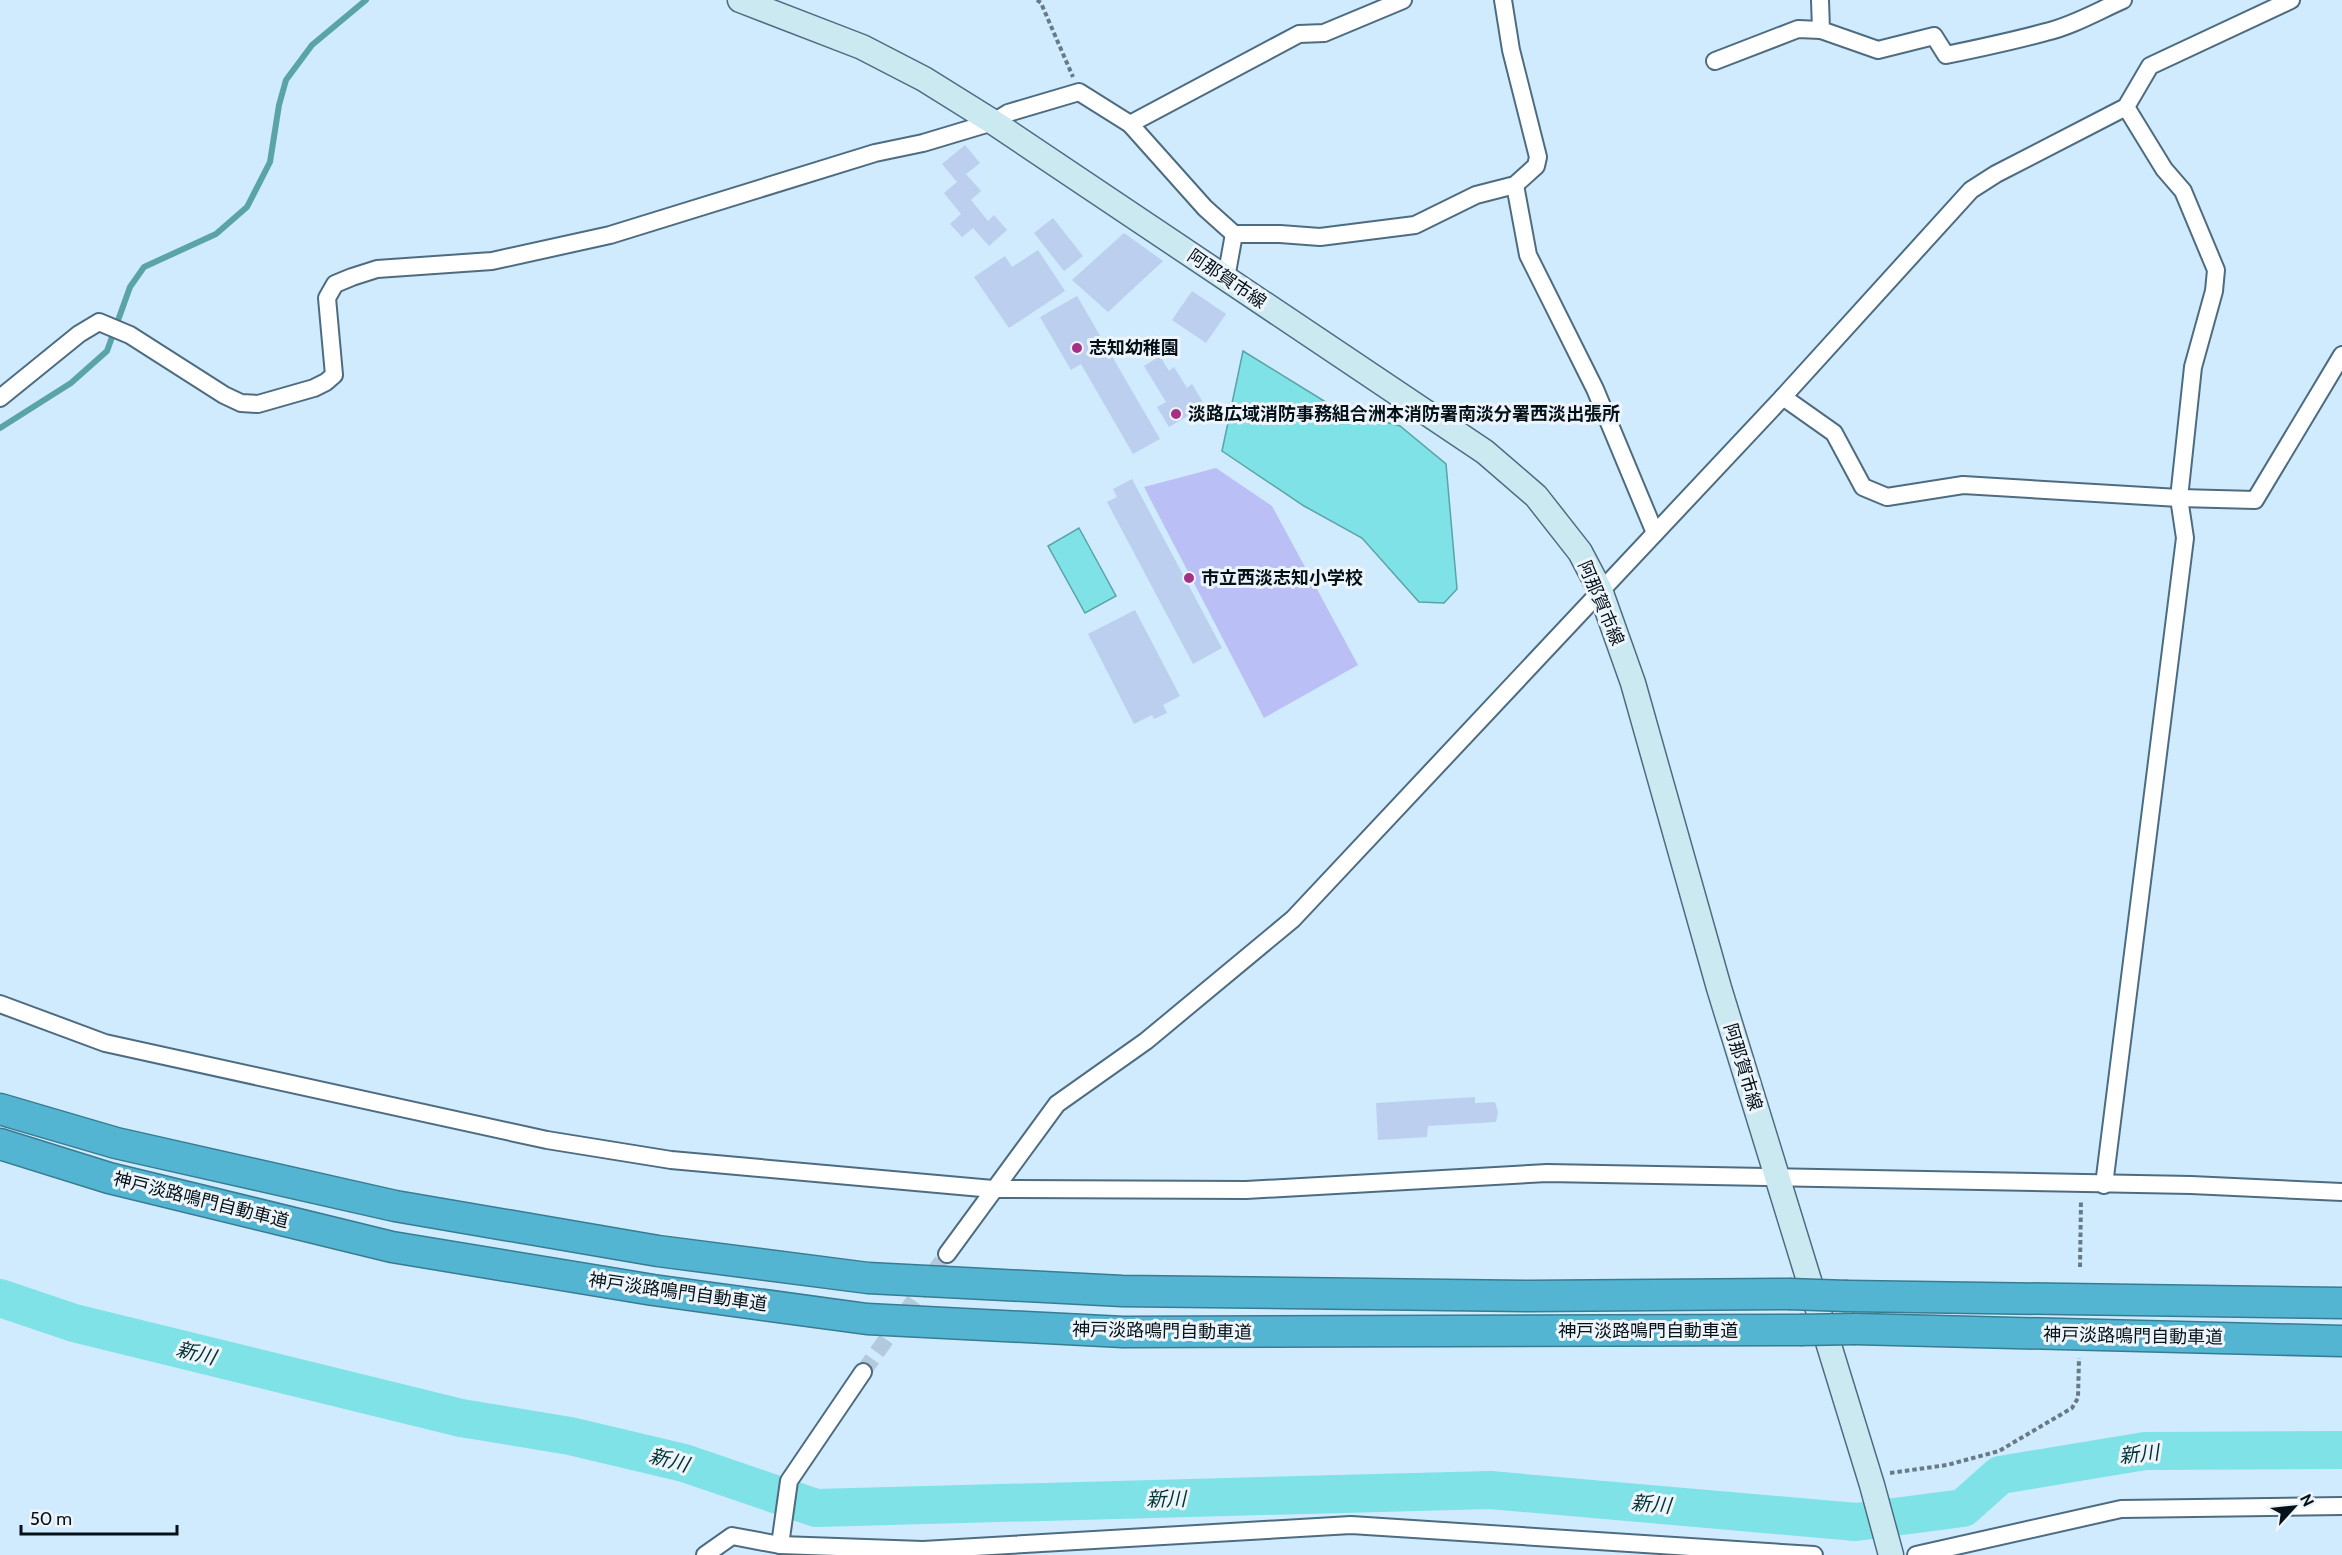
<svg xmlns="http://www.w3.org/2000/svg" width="2342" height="1555" font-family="Cabin,'Noto Sans JP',sans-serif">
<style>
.green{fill:#bac0f5}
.water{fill:#7ee2e6;stroke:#5aa3a8;stroke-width:1.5}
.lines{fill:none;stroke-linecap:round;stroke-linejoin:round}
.stream{stroke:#5aa3a8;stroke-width:6}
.river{stroke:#7ee2e6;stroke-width:38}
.building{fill:#bccfee}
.minor-tunnel{stroke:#b2cadc;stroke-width:16;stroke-dasharray:16 8;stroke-linecap:butt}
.minor-casing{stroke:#4e6c81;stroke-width:20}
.secondary-casing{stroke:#4e6c81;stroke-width:27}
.motorway-casing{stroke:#387c91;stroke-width:33}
.path{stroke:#677a87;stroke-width:4;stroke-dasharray:4.5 3;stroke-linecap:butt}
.minor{stroke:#fff;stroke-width:16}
.secondary{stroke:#cbe9f1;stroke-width:24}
.motorway{stroke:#53b5d1;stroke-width:30}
.motorway-bridge-casing{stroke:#387c91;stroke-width:33;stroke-linecap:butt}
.motorway-bridge{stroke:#53b5d1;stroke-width:30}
.poi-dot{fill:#a73087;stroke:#eef5fa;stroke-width:2}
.labels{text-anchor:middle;stroke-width:6;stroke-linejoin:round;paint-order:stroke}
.street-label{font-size:18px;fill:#051119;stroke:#eef5fa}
.poi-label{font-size:18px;font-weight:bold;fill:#051119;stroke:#eef5fa;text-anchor:start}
.water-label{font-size:20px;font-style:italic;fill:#003133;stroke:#eef5fa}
</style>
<rect width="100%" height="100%" fill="#d0ebfe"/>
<polygon class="green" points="1216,468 1272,506 1358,665 1264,718 1144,487"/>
<g class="water">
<polygon points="1243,351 1337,409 1400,426 1446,464 1457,589 1444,603 1419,602 1362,538 1304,506 1222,451"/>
<polygon points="1079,528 1116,596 1085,613 1048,546"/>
</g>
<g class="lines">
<polyline class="stream" points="0,428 71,383 107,351 130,287 144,267 216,234 247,207 270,162 279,105 286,80 312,45 366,0"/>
<polyline class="river" points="0,1298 74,1323 461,1418 570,1436 684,1463 816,1508 1490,1490 1856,1522 1963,1508 2000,1475 2145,1451 2342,1450"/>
</g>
<g class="building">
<polygon points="965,145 980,163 966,174 981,191 971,200 988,221 994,215 1007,230 989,246 973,228 962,237 950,224 961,214 944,193 957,182 942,164"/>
<polygon points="1053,218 1083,256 1064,271 1034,233"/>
<polygon points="1124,233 1163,261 1108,312 1072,280"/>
<polygon points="1038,250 1065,291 1009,328 974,277 1005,256 1012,267"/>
<polygon points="1192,291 1226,314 1206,343 1172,320"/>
<polygon points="1077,296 1160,439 1133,454 1081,364 1071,370 1040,317"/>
<polygon points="1160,356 1169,371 1174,367 1187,388 1192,384 1205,406 1169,427 1157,407 1166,402 1144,366"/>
<polygon points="1132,479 1222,648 1193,664 1107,502 1117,497 1113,489"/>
<polygon points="1135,610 1180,696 1163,705 1167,713 1154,719 1152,715 1134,724 1088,634"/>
<polygon points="1475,1097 1475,1103 1495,1102 1498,1112 1496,1122 1428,1126 1427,1137 1378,1140 1376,1103"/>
</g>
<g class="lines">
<polyline class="minor-tunnel" points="863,1372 947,1254"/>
<defs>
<g id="minor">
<path d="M 1820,0 L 1821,30 L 1878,50 L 1934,36 L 1946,55 C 1980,48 2013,41 2046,32 C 2072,26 2098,11 2123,0"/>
<polyline points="1715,61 1798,29 1821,30"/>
<polyline points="1130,124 1299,34 1324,33 1403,0"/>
<polyline points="1515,185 1528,255 1595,389 1655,533"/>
<polyline points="1226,278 1234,234"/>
<polyline points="1783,397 1834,433 1863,487 1887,497 1963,485 2179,498 2255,500 2342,355"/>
<polyline points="0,398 79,334 99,322 130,335 224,395 241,403 258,404 314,388 326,382 334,375 327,298 335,284 352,277 377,269 492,261 610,235 875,153 923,143 993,122 1008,113 1079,92 1130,124 1205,208 1234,234 1280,234 1320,237 1415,225 1476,195 1515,185 1536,166 1538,157 1511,50 1503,0"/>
<polyline points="0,1004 105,1043 547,1140 671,1160 993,1189 1246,1190 1547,1173 2191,1185 2342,1192"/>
<polyline points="2104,1185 2185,538 2179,498 2193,367 2214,291 2216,270 2183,191 2164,169 2126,107"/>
<polyline points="947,1254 1057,1104 1146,1041 1293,919 1783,397 1971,190 1996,174 2126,107 2150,66 2291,0"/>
<polyline points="780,1545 789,1481 863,1372"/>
<polyline points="705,1555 732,1536 780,1545 923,1550 1351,1525 1814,1555"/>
<polyline points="1916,1555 2121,1509 2342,1506"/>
</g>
<polyline id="secondary" points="740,0 862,47 924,79 993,122 1485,452 1536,496 1580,552 1600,590 1633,683 1719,988 1872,1485 1891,1555"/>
<g id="motorway">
<polyline points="0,1109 116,1143 395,1206 658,1251 868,1278 1122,1291 1529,1296 1789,1294"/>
<polyline points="0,1144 109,1178 392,1247 653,1290 867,1319 1123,1332 1800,1330"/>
<polyline points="1847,1296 2342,1303"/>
<polyline points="1855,1329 2342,1341"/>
</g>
</defs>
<use href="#minor" class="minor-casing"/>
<use href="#secondary" class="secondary-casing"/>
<use href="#motorway" class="motorway-casing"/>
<g class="path">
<polyline points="1037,0 1041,3 1073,77"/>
<polyline points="2080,1267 2081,1200"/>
<polyline points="1890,1473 1947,1465 1999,1451 2072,1408 2078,1398 2079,1358"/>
</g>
<use href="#minor" class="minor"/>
<use href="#secondary" class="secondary"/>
<use href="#motorway" class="motorway"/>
<defs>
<g id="motorway-bridge">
<polyline points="1789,1294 1847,1296"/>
<polyline points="1800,1330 1855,1329"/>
</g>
</defs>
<use href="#motorway-bridge" class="motorway-bridge-casing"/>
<use href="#motorway-bridge" class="motorway-bridge"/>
</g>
<g class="poi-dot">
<circle cx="1077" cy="348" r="6"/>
<circle cx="1176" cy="414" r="6"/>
<circle cx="1189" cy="578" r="6"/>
</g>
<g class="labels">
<g class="street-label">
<text transform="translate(1227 279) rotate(34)" y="6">阿那賀市線</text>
<text transform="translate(1601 603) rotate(67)" y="6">阿那賀市線</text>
<text transform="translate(1743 1067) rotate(73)" y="6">阿那賀市線</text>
<text transform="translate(201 1200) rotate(14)" y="6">神戸淡路鳴門自動車道</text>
<text transform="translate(678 1292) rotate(8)" y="6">神戸淡路鳴門自動車道</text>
<text transform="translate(1162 1331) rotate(1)" y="6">神戸淡路鳴門自動車道</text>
<text x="1648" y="1337">神戸淡路鳴門自動車道</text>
<text transform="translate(2133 1336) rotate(1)" y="6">神戸淡路鳴門自動車道</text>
</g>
<g class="poi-label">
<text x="1089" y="354">志知幼稚園</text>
<text x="1188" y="420">淡路広域消防事務組合洲本消防署南淡分署西淡出張所</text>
<text x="1201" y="584">市立西淡志知小学校</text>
</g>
<g class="water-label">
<text transform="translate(196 1353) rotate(14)" y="7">新川</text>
<text transform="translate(2139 1454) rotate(-6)" y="7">新川</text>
<text transform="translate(669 1460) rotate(15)" y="7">新川</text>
<text transform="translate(1166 1499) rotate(-1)" y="7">新川</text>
<text transform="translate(1651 1504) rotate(5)" y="7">新川</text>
</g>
</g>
<g transform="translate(2294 1507) rotate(63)" stroke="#eef5fa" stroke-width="4.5" paint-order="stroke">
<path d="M0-4.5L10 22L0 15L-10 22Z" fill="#051119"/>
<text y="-9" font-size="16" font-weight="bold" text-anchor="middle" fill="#051119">N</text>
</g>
<path d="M21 1525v9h156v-9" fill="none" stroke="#051119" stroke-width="3"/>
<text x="30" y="1525" font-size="18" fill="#051119" stroke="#eef5fa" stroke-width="4.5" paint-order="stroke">50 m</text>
</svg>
